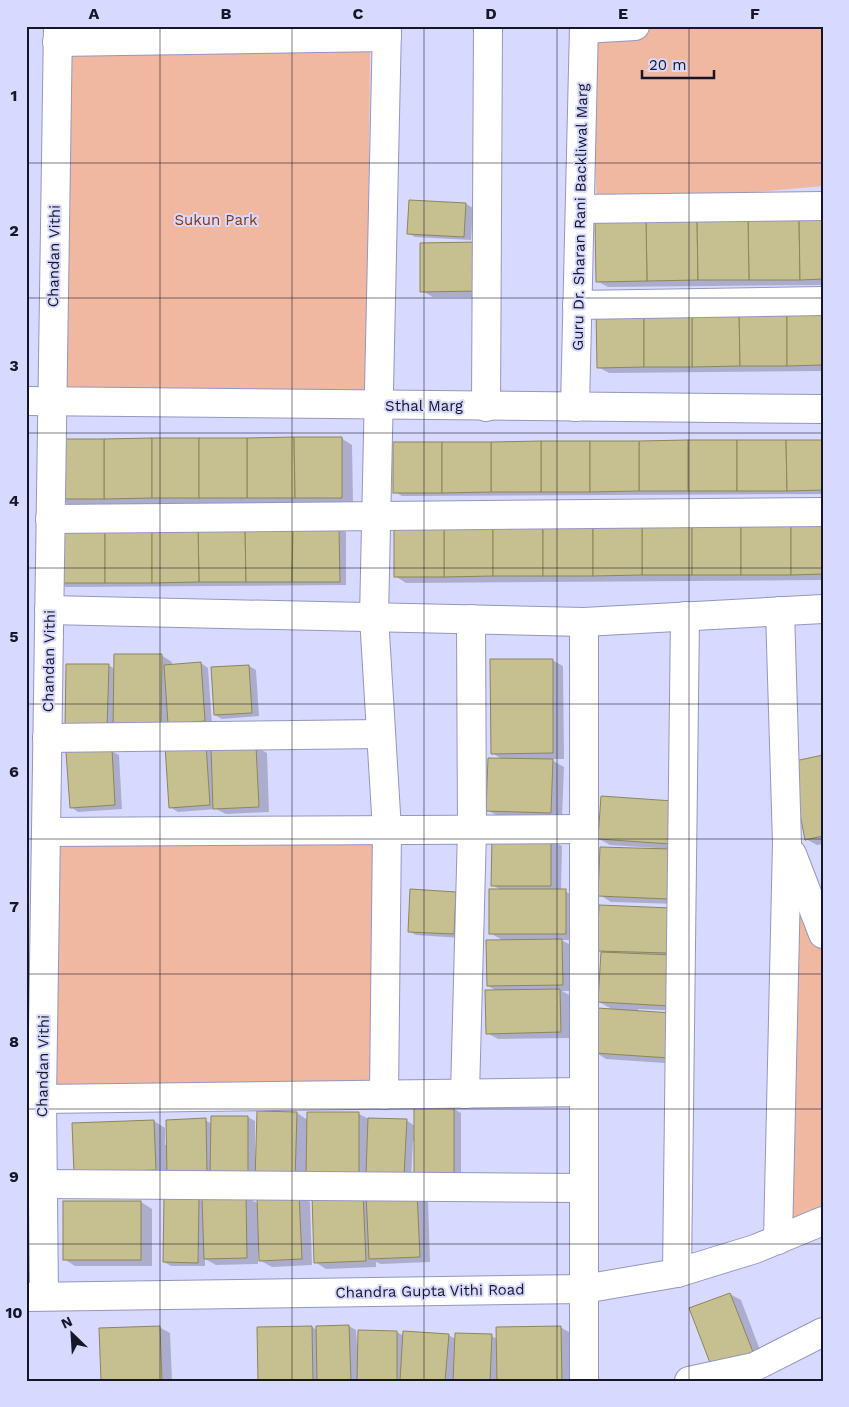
<svg xmlns="http://www.w3.org/2000/svg" width="849" height="1407" font-family="'Work Sans',sans-serif">
<style>
.green{fill:#f0b7a1}
.shadow{fill:#0003}
.building{fill:#c6c090;stroke:#8c8659}
.lines{fill:none;stroke-linecap:round;stroke-linejoin:round}
.minor-casing{stroke:#9496c2;stroke-width:30}
.minor{stroke:#fff;stroke-width:28}
.grid{fill:none;stroke:#151626;stroke-width:1;stroke-opacity:0.55}
.labels{text-anchor:middle;stroke-width:4;stroke-linejoin:round;paint-order:stroke}
.street-label{font-size:15px;fill:#151626;stroke:#d7d9ff}
.park-label{font-size:15px;fill:#8a350a;stroke:#d7d9ff}
.neatline{fill:none;stroke:#151626;stroke-width:2}
.grid-label{font-size:16px;text-anchor:middle;font-weight:bold;fill:#151626}
</style>
<rect width="100%" height="100%" fill="#d7d9ff"/>
<g class="green">
<polygon points="677,26 823,26 823,186 597,206 589,31"/>
<polygon points="65,48 370,49 367,393 62,392"/>
<polygon points="387,830 384,1095 42,1099 46,832"/>
<polygon points="787,843 823,934 823,1221 778,1240"/>
</g>
<g class="shadow">
<polygon points="466,204 473,208 471,240 415,237 408,233"/>
<polygon points="823,218 823,285 608,287 597,281"/>
<polygon points="421,244 489,297 433,297 422,291"/>
<polygon points="823,309 823,371 609,373 598,367"/>
<polygon points="341,438 352,445 353,503 69,505 58,498"/>
<polygon points="823,441 823,494 402,496 395,492"/>
<polygon points="823,522 823,580 406,583 395,576"/>
<polygon points="339,528 346,532 346,585 66,587 59,582"/>
<polygon points="161,655 172,662 172,665 201,663 208,668 212,725 78,733 108,665 115,669"/>
<polygon points="552,660 563,666 564,759 550,759 564,767 562,818 498,816 487,810 502,759 492,753"/>
<polygon points="249,666 256,670 259,716 222,719 215,715"/>
<polygon points="256,747 267,753 269,812 226,814 216,809 178,812 170,807 167,748"/>
<polygon points="111,751 119,755 122,809 78,812 71,807"/>
<polygon points="823,757 823,844 817,845 806,839"/>
<polygon points="602,798 681,849 666,848 681,857 679,904 611,902 600,895 657,848 610,845 599,839"/>
<polygon points="551,840 562,846 561,890 576,896 576,940 561,940 573,946 573,991 562,991 571,996 572,1038 498,1039 487,1033 497,991 488,986 504,941 490,933 501,890 492,885"/>
<polygon points="411,890 456,893 463,897 461,938 416,935 409,931"/>
<polygon points="681,915 680,1011 638,1009 638,1012 679,1064 606,1059 595,1052 614,1010 599,1002 602,952 599,950"/>
<polygon points="454,1109 461,1113 461,1176 422,1176 415,1172 415,1141 413,1141 411,1178 175,1176 166,1171 166,1175 86,1178 154,1121 165,1128 165,1145 168,1145 205,1120 212,1124 248,1117 255,1121 255,1158 257,1158 297,1113 308,1120 359,1114 369,1119 406,1120 415,1126"/>
<polygon points="299,1196 310,1202 312,1265 272,1267 261,1261 260,1251 258,1251 258,1264 216,1265 205,1259 205,1266 171,1266 164,1262 199,1199 204,1202 246,1197 259,1204"/>
<polygon points="313,1196 428,1199 430,1262 381,1264 376,1262 376,1267 326,1269 315,1262"/>
<polygon points="141,1202 152,1209 152,1266 75,1266 64,1259"/>
<polygon points="730,1294 741,1300 763,1358 713,1367"/>
<polygon points="349,1326 356,1330 357,1345 359,1345 359,1332 397,1332 404,1336 448,1335 456,1339 491,1336 498,1339 560,1327 571,1333 572,1381 259,1381 312,1327 317,1330"/>
<polygon points="159,1327 170,1333 172,1381 102,1381"/>
</g>
<g class="building">
<polygon points="409,200 466,203 464,237 407,234"/>
<polygon points="799,217 800,280 749,280 748,218"/>
<polygon points="799,217 823,217 823,279 800,280"/>
<polygon points="697,218 698,280 647,281 646,219"/>
<polygon points="697,218 748,218 749,280 698,280"/>
<polygon points="595,219 646,219 647,281 596,282"/>
<polygon points="479,242 479,291 420,292 420,243"/>
<polygon points="739,308 740,366 692,367 692,309"/>
<polygon points="739,308 787,308 787,366 740,366"/>
<polygon points="787,308 823,308 823,365 787,366"/>
<polygon points="644,309 644,367 597,368 596,310"/>
<rect x="644" y="309" width="48" height="58"/>
<polygon points="294,437 295,498 247,498 247,438"/>
<polygon points="294,437 342,437 342,498 295,498"/>
<polygon points="152,438 152,498 104,499 104,439"/>
<rect x="152" y="438" width="47" height="60"/>
<rect x="199" y="438" width="48" height="60"/>
<rect x="57" y="439" width="47" height="60"/>
<rect x="688" y="440" width="49" height="51"/>
<polygon points="688,440 688,491 639,491 639,441"/>
<polygon points="737,440 786,440 787,491 737,491"/>
<polygon points="786,440 823,440 823,490 787,491"/>
<rect x="541" y="441" width="49" height="51"/>
<polygon points="541,441 541,492 491,492 491,442"/>
<polygon points="590,441 639,441 639,491 590,492"/>
<rect x="393" y="442" width="49" height="51"/>
<polygon points="442,442 491,442 491,492 442,493"/>
<polygon points="692,521 692,575 642,575 642,522"/>
<rect x="692" y="521" width="49" height="54"/>
<rect x="741" y="521" width="50" height="54"/>
<polygon points="791,521 823,521 823,574 791,575"/>
<polygon points="493,522 493,576 444,577 444,523"/>
<rect x="493" y="522" width="50" height="54"/>
<rect x="543" y="522" width="50" height="54"/>
<polygon points="593,522 642,522 642,575 593,576"/>
<rect x="394" y="523" width="50" height="54"/>
<polygon points="245,527 246,582 199,582 198,528"/>
<polygon points="245,527 293,527 292,582 246,582"/>
<polygon points="293,527 339,527 340,582 292,582"/>
<rect x="58" y="528" width="47" height="55"/>
<rect x="105" y="528" width="47" height="55"/>
<polygon points="152,528 198,528 199,582 152,583"/>
<polygon points="114,654 162,654 161,731 113,731"/>
<polygon points="490,659 553,659 553,753 491,754"/>
<polygon points="201,662 205,721 168,724 164,665"/>
<polygon points="66,664 109,664 107,728 65,728"/>
<polygon points="249,665 252,713 214,715 211,667"/>
<polygon points="206,744 210,805 169,808 165,746"/>
<polygon points="256,746 259,807 213,809 211,748"/>
<polygon points="112,749 115,805 70,808 66,752"/>
<polygon points="823,755 823,836 805,840 790,762"/>
<polygon points="488,758 553,759 551,813 486,811"/>
<polygon points="601,796 673,801 670,844 598,839"/>
<polygon points="492,838 551,838 551,886 491,886"/>
<polygon points="600,847 670,849 668,899 598,896"/>
<polygon points="410,889 456,892 454,934 408,932"/>
<rect x="489" y="889" width="77" height="45"/>
<polygon points="599,905 671,908 669,953 597,951"/>
<polygon points="562,939 563,985 487,986 486,940"/>
<polygon points="601,952 672,955 670,1006 598,1002"/>
<polygon points="560,989 561,1032 486,1034 485,990"/>
<polygon points="597,1008 672,1013 669,1058 594,1053"/>
<rect x="414" y="1108" width="40" height="65"/>
<polygon points="257,1111 297,1112 295,1181 255,1180"/>
<polygon points="307,1112 359,1112 359,1177 306,1177"/>
<polygon points="211,1116 248,1116 248,1176 210,1176"/>
<polygon points="206,1118 207,1172 167,1173 166,1120"/>
<polygon points="368,1118 407,1119 404,1175 366,1174"/>
<polygon points="154,1120 156,1170 74,1173 72,1123"/>
<polygon points="417,1192 420,1257 369,1259 366,1194"/>
<polygon points="363,1193 366,1261 314,1263 312,1195"/>
<polygon points="299,1194 302,1259 259,1261 257,1196"/>
<polygon points="246,1195 247,1258 204,1259 202,1197"/>
<polygon points="164,1197 199,1198 198,1263 163,1262"/>
<rect x="63" y="1201" width="78" height="59"/>
<polygon points="730,1293 753,1352 712,1368 689,1308"/>
<polygon points="349,1325 351,1381 317,1381 316,1326"/>
<polygon points="160,1326 162,1381 101,1381 99,1328"/>
<polygon points="312,1326 313,1381 258,1381 257,1327"/>
<polygon points="561,1326 562,1381 497,1381 496,1327"/>
<polygon points="358,1330 397,1331 397,1381 357,1381"/>
<polygon points="403,1331 449,1334 445,1381 400,1381"/>
<polygon points="455,1333 492,1334 490,1381 453,1381"/>
</g>
<g class="lines">
<defs>
<g id="minor">
<polyline points="584,29 635,26"/>
<polyline points="57,42 387,37"/>
<polyline points="580,209 823,206"/>
<polyline points="577,305 823,301"/>
<polyline points="26,401 823,409"/>
<polyline points="486,407 488,26"/>
<polyline points="575,407 584,26"/>
<polyline points="50,519 823,512"/>
<polyline points="49,610 584,622 823,609"/>
<polyline points="584,622 584,1381"/>
<polyline points="47,738 381,734"/>
<polyline points="46,832 584,829"/>
<polyline points="792,854 823,934"/>
<polyline points="465,1094 472,830 471,619"/>
<polyline points="384,1095 387,830 374,617 387,26"/>
<polyline points="42,1099 584,1092"/>
<polyline points="43,1184 584,1188"/>
<polyline points="778,1240 787,843 780,611"/>
<polyline points="677,1273 685,616"/>
<polyline points="44,1296 42,1099 58,26"/>
<polyline points="26,1297 584,1289 677,1273 755,1249 823,1221"/>
<polyline points="689,1381 754,1367 823,1332"/>
</g>
</defs>
<use href="#minor" class="minor-casing"/>
<use href="#minor" class="minor"/>
</g>
<path class="grid" d="M 160,26 L 160,1381M 292,26 L 292,1381M 424,26 L 424,1381M 557,26 L 557,1381M 689,26 L 689,1381M 26,163 L 823,163M 26,298 L 823,298M 26,433 L 823,433M 26,568 L 823,568M 26,704 L 823,704M 26,839 L 823,839M 26,974 L 823,974M 26,1109 L 823,1109M 26,1244 L 823,1244"/>
<g class="labels">
<g class="street-label">
<text transform="translate(580 217) rotate(-89)" y="5">Guru Dr. Sharan Rani Backliwal Marg</text>
<text transform="translate(54 256) rotate(-89)" y="5">Chandan Vithi</text>
<text x="424" y="411">Sthal Marg</text>
<text transform="translate(49 661) rotate(-89)" y="5">Chandan Vithi</text>
<text transform="translate(43 1066) rotate(-89)" y="5">Chandan Vithi</text>
<text transform="translate(430 1291) rotate(-1)" y="5">Chandra Gupta Vithi Road</text>
</g>
<g class="park-label">
<text x="216" y="225">Sukun Park</text>
</g>
</g>
<rect width="849" height="1407" fill="none" stroke="#d7d9ff" stroke-width="55"/>
<g transform="translate(72 1334) rotate(335)" stroke="#d7d9ff" stroke-width="4" paint-order="stroke">
<path d="M0-4L9 19L0 12L-9 19Z" fill="#151626"/>
<text y="-8" font-size="14" font-weight="bold" text-anchor="middle" fill="#151626">N</text>
</g>
<path d="M642 70v8h72v-8" fill="none" stroke="#151626" stroke-width="2.5"/>
<text x="649" y="70" font-size="15" fill="#151626" stroke="#d7d9ff" stroke-width="4" paint-order="stroke">20 m</text>
<rect x="28" y="28" width="794" height="1352" class="neatline"/>
<g class="grid-label">
<text x="94" y="19">A</text>
<text x="226" y="19">B</text>
<text x="358" y="19">C</text>
<text x="491" y="19">D</text>
<text x="623" y="19">E</text>
<text x="755" y="19">F</text>
<text x="14" y="101">1</text>
<text x="14" y="236">2</text>
<text x="14" y="371">3</text>
<text x="14" y="506">4</text>
<text x="14" y="642">5</text>
<text x="14" y="777">6</text>
<text x="14" y="912">7</text>
<text x="14" y="1047">8</text>
<text x="14" y="1182">9</text>
<text x="14" y="1318">10</text>
</g>
</svg>
